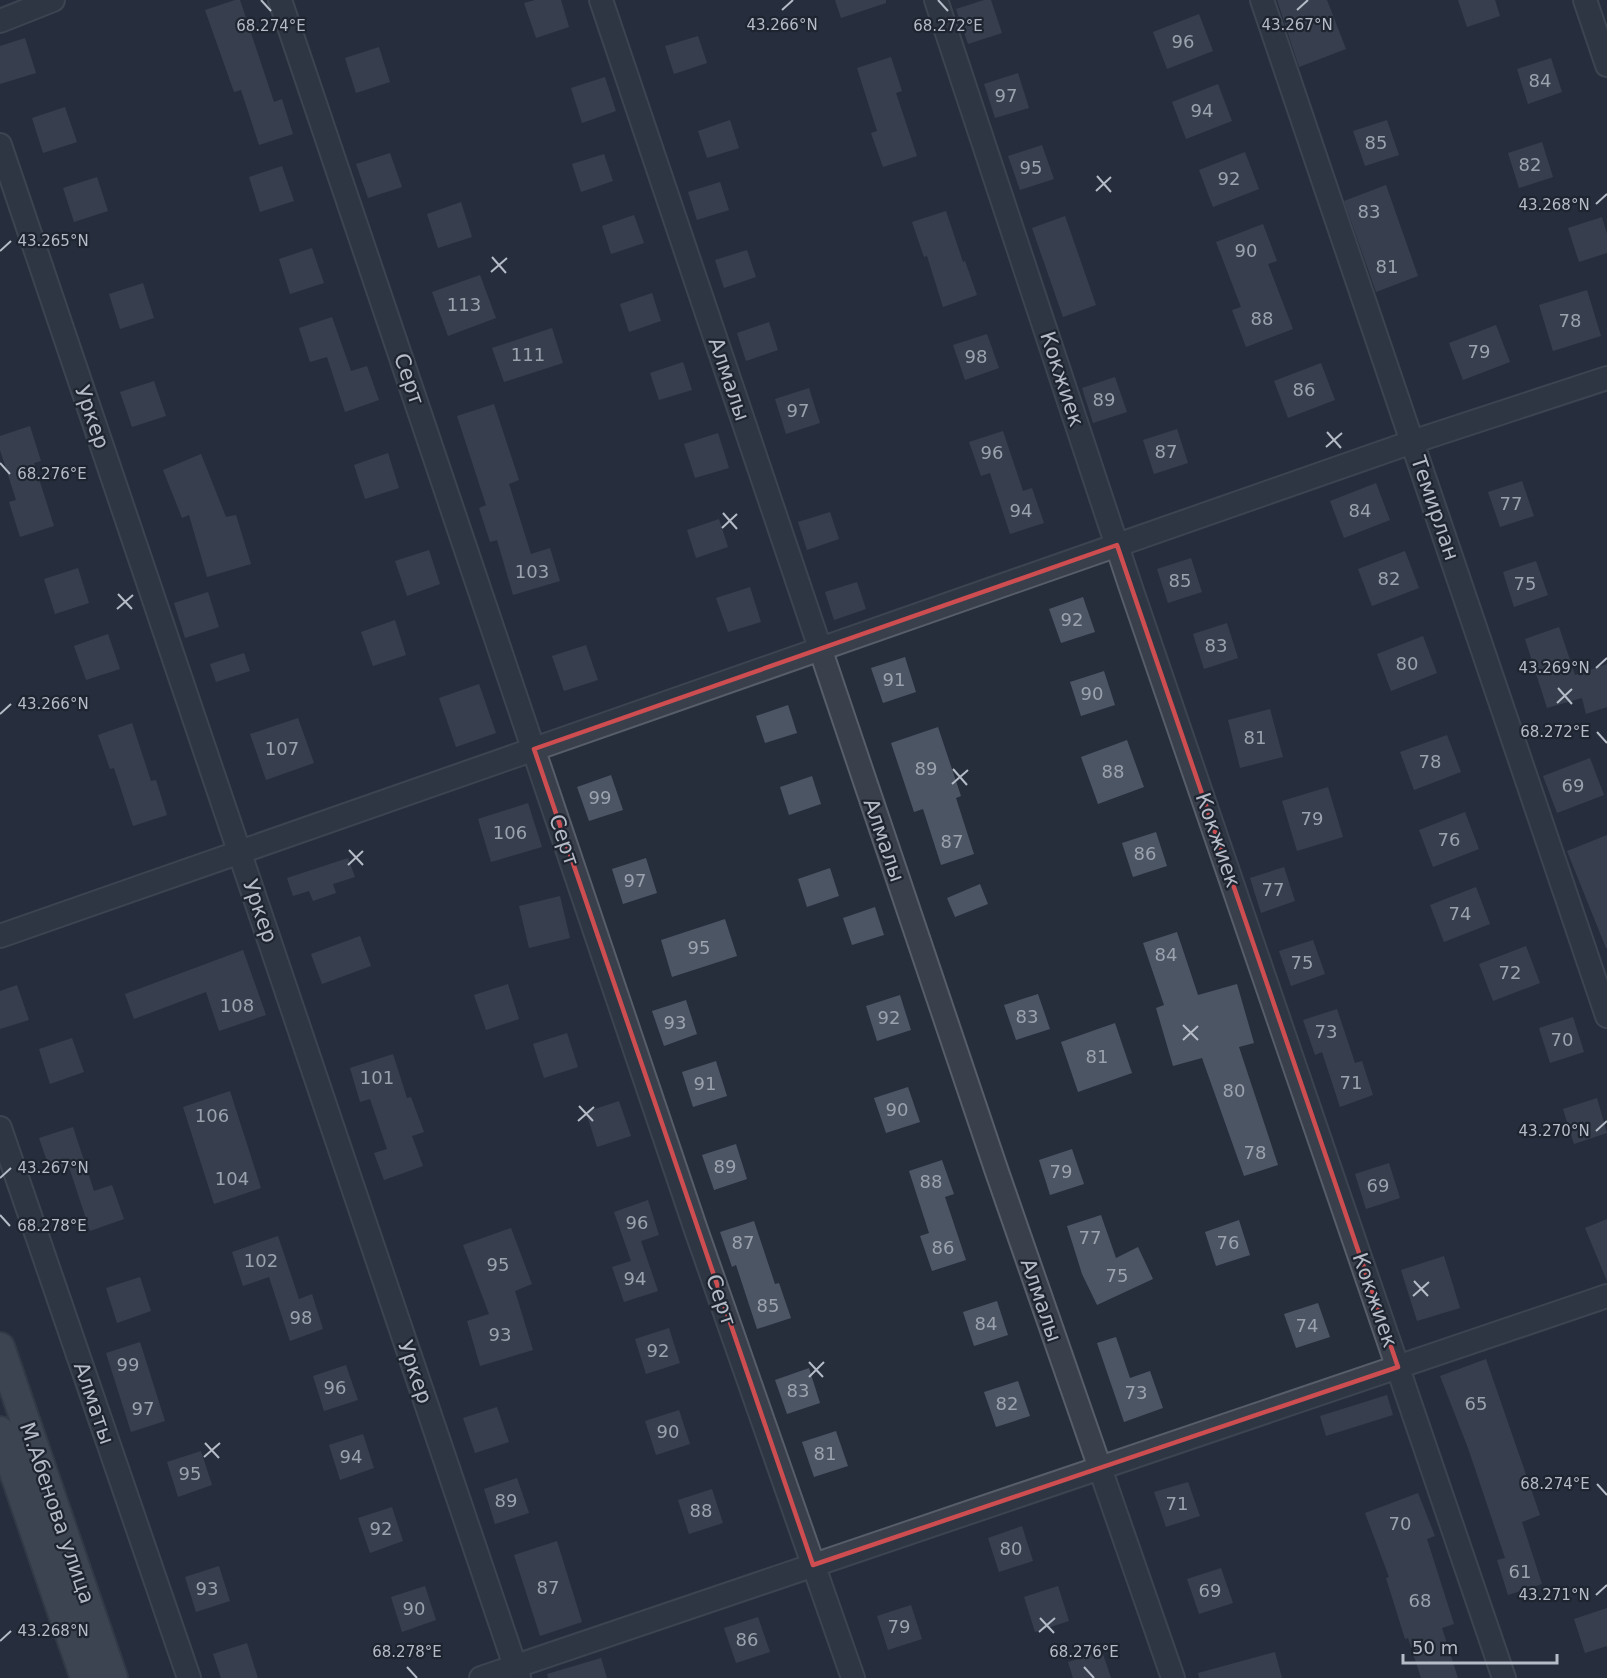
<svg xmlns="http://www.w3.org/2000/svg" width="1607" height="1678" font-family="'DejaVu Sans',sans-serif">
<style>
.building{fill:#4c5564}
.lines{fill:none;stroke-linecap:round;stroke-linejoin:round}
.minor-casing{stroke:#575e6a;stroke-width:26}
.major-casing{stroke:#424955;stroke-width:32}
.minor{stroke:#39404c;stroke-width:22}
.major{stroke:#585f6c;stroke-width:28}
.marked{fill:none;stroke:#ce4d50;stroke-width:4.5;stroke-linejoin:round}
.ticks{fill:none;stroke:#b5bbc7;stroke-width:2}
.labels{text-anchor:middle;stroke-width:4.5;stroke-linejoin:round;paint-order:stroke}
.number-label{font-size:18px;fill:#9ba2ae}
.street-label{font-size:21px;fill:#b5bbc7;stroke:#1e2531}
.ticks-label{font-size:15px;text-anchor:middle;fill:#b5bbc7;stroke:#1e2531;stroke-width:4.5;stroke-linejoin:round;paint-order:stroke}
</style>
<rect width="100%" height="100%" fill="#262e3c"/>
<g class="building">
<polygon points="235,0 240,0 274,102 282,99 293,134 259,145 241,90 234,92 205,10"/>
<polygon points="535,0 561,0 569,27 536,38 524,3"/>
<polygon points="835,0 886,0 886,3 841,18"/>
<polygon points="984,0 991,0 1002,33 968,44 956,9"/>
<polygon points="1277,0 1327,0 1346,49 1299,67"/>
<polygon points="1458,0 1495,0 1500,16 1467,27"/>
<polygon points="1199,14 1213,51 1167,69 1153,32"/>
<polygon points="698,36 707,63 674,74 665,46"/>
<polygon points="25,38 36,73 0,84 0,46"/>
<polygon points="379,47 390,82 356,93 345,58"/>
<polygon points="891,57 902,91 896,93 917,156 883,167 871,133 877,131 857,68"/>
<polygon points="1551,58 1562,92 1528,104 1517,69"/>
<polygon points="1018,73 1029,108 995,118 984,84"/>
<polygon points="605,77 616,111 582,123 571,88"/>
<polygon points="1218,84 1232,121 1186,139 1172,102"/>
<polygon points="65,107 77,142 43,153 32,118"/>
<polygon points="730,120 739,148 707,158 698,131"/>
<polygon points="1387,120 1399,155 1365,166 1353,131"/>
<polygon points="1542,142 1553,177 1519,188 1508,153"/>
<polygon points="1042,145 1054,179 1020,190 1008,156"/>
<polygon points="1245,152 1259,189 1213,207 1199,170"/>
<polygon points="390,153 402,187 368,198 356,164"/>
<polygon points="604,154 613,181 581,192 572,164"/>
<polygon points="282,166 294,201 260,212 249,177"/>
<polygon points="97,177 108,211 74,222 63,188"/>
<polygon points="720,182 729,210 697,220 688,192"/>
<polygon points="1386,185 1418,276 1376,292 1344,201"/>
<polygon points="461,202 472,237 438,248 427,214"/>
<polygon points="946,211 963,262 965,261 977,295 943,307 927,256 924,257 912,222"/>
<polygon points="634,215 644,243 611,254 602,226"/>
<polygon points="1065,216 1096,305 1063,317 1032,228"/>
<polygon points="1602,217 1607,234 1607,253 1579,262 1568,228"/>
<polygon points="1263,224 1277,261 1268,264 1293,329 1246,347 1232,310 1241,307 1216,242"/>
<polygon points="312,248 324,283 290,294 279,259"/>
<polygon points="747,250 756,277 724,288 715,260"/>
<polygon points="480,275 496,318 448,336 432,292"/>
<polygon points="143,283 154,318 120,329 109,294"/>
<polygon points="1587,290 1601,336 1553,351 1539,305"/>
<polygon points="652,293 661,321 629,332 620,304"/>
<polygon points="332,317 351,371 367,366 379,400 345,412 327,357 310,362 299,328"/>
<polygon points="769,322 778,350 746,361 737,333"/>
<polygon points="1496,325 1510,362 1463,380 1449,343"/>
<polygon points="552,328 563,363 504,382 492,348"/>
<polygon points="987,334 999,368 965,380 953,345"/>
<polygon points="683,362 692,390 659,400 650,373"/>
<polygon points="1321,363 1335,400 1288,418 1274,381"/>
<polygon points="1115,377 1127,412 1093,423 1082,388"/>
<polygon points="154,381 166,416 132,427 120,392"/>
<polygon points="809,388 820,423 786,434 775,399"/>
<polygon points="494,404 519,480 509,484 531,554 550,548 560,581 513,595 497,540 490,542 479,508 486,505 457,416"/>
<polygon points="30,426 41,461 34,463 54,526 20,537 9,502 16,500 0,450 0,436"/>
<polygon points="1177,429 1188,463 1154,474 1143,440"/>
<polygon points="1003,431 1023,491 1032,488 1044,523 1010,534 990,473 981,476 969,442"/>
<polygon points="718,433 729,468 695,478 684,444"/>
<polygon points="388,453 399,488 365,499 354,465"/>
<polygon points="201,454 226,517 236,515 251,564 207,577 189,515 182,518 163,470"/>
<polygon points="1522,481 1534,516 1500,527 1488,492"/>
<polygon points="1376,483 1390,520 1344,538 1330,501"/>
<polygon points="830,512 839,539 807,550 798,522"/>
<polygon points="719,519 728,547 696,558 687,530"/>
<polygon points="429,550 440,584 407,596 395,561"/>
<polygon points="1405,551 1419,588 1372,606 1358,569"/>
<polygon points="1191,558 1202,592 1168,603 1157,569"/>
<polygon points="1536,561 1548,595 1514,607 1503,572"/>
<polygon points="78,568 89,603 55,614 44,579"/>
<polygon points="857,582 866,609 834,620 825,592"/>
<polygon points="750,587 761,622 728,632 716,598"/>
<polygon points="208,592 219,627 185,638 174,603"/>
<polygon points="1083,597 1095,632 1061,643 1049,609"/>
<polygon points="395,620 406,655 373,666 361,632"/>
<polygon points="1227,623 1238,658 1204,669 1193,634"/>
<polygon points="1559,627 1575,675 1607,664 1607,707 1586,714 1582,698 1547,708 1525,639"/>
<polygon points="108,634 120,669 86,680 74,646"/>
<polygon points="1423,636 1437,673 1391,691 1377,654"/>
<polygon points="586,645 598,680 564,691 552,656"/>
<polygon points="244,653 250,671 216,682 210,664"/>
<polygon points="905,657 916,692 883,703 871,668"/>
<polygon points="1104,671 1115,705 1081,716 1070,682"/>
<polygon points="479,684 496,733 456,747 439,698"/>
<polygon points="788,705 797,733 765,743 756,716"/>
<polygon points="1270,709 1283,757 1240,768 1228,720"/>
<polygon points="298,718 314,763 266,780 250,734"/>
<polygon points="132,723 151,781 156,780 167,815 133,826 114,768 110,769 98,735"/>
<polygon points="938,727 961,796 956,798 974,854 941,865 923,809 914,812 891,743"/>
<polygon points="1447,735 1461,772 1414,790 1400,752"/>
<polygon points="1127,740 1144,787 1098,804 1081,757"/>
<polygon points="1590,758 1604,795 1557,813 1543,776"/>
<polygon points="611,775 623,810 589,821 577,787"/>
<polygon points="812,776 821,804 789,815 780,787"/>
<polygon points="1328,787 1343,837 1297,851 1282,801"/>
<polygon points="528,803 542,847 491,862 478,819"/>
<polygon points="1465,812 1479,849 1433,867 1419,830"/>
<polygon points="1156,832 1167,866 1133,877 1122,843"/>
<polygon points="1607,835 1607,948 1606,948 1567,851"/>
<polygon points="348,858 355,877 333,884 336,893 313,901 309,891 293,896 287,878"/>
<polygon points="646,858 657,893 623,904 612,869"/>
<polygon points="1284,867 1295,901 1261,913 1250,878"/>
<polygon points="830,868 839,896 807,907 798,879"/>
<polygon points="980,884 988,904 955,917 947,898"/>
<polygon points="1476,887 1490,924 1444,942 1430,905"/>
<polygon points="560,896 570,938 529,948 519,906"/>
<polygon points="875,907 884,935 852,945 843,918"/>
<polygon points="725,919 737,956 672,977 661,940"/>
<polygon points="1177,932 1198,995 1237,984 1254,1043 1239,1047 1278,1165 1244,1176 1202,1058 1173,1066 1156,1008 1164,1005 1143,943"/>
<polygon points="360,936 371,966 322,984 311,954"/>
<polygon points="1313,940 1325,974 1291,986 1279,951"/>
<polygon points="1526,946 1540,983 1493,1001 1479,964"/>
<polygon points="243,950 266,1015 219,1031 206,992 134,1019 125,994"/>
<polygon points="508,984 519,1019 486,1030 474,995"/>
<polygon points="17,985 29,1020 0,1029 0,991"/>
<polygon points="1038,994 1050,1029 1016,1040 1004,1005"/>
<polygon points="900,995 911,1030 877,1041 866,1006"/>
<polygon points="686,1000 697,1034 664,1046 652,1011"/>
<polygon points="1337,1009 1355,1063 1362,1061 1373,1095 1340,1107 1322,1052 1315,1055 1303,1020"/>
<polygon points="1573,1017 1584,1052 1550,1063 1539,1028"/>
<polygon points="1115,1023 1132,1073 1078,1092 1061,1042"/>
<polygon points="567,1033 578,1067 544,1078 533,1044"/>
<polygon points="72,1038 84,1072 50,1084 39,1049"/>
<polygon points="393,1054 407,1098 411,1097 424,1132 412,1136 423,1166 384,1180 374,1153 387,1149 370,1099 360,1102 350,1068"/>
<polygon points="716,1061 727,1096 693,1107 682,1072"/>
<polygon points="908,1087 920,1122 886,1133 874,1098"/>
<polygon points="230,1091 261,1188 214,1204 183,1107"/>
<polygon points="1597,1098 1607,1133 1574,1144 1563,1109"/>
<polygon points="619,1101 631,1136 597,1147 586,1112"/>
<polygon points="73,1127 94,1191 112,1185 124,1219 90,1231 69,1167 51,1173 39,1138"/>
<polygon points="736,1144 747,1179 714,1190 702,1155"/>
<polygon points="1072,1149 1084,1184 1050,1195 1039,1160"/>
<polygon points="942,1160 954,1194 945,1197 966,1260 932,1271 920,1236 929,1233 909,1171"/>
<polygon points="1389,1163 1400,1198 1366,1209 1355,1174"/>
<polygon points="648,1200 659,1235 641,1241 658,1291 624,1302 612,1267 631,1261 614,1212"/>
<polygon points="1101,1215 1116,1258 1138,1247 1153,1279 1097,1305 1082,1274 1067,1226"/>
<polygon points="1607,1219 1607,1281 1585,1228"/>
<polygon points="1239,1220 1250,1255 1216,1266 1205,1232"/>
<polygon points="754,1221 775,1284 779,1283 791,1318 757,1329 736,1265 732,1267 720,1232"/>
<polygon points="511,1228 532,1284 515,1291 533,1350 480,1366 467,1321 489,1314 463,1245"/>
<polygon points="278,1236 299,1299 312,1294 323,1329 290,1341 269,1277 243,1286 232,1252"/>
<polygon points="1444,1256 1460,1308 1417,1321 1401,1270"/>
<polygon points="140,1277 151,1311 117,1323 106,1288"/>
<polygon points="997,1301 1008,1335 974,1346 963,1312"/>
<polygon points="1318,1303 1330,1337 1296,1348 1284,1314"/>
<polygon points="669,1328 680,1363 646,1374 635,1339"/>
<polygon points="1116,1337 1130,1378 1150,1371 1163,1408 1124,1422 1097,1343"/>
<polygon points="140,1342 165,1421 131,1432 106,1353"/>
<polygon points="1486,1359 1540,1515 1522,1522 1542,1584 1508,1595 1497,1560 1505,1558 1468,1448 1440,1376"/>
<polygon points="346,1365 358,1400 324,1411 313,1376"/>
<polygon points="809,1368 820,1403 787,1414 775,1380"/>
<polygon points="1018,1381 1030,1416 996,1427 984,1392"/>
<polygon points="1387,1395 1393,1415 1326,1436 1320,1416"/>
<polygon points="497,1407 509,1442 475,1453 463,1418"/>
<polygon points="679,1410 690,1444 656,1455 645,1421"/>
<polygon points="836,1431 848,1466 814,1477 802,1442"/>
<polygon points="363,1434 374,1468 340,1480 329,1445"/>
<polygon points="201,1451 212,1485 178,1497 167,1462"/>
<polygon points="517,1478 529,1513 495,1524 484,1489"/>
<polygon points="1188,1482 1200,1516 1166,1527 1154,1492"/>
<polygon points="712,1489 723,1523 689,1534 678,1500"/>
<polygon points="1418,1493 1435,1536 1427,1539 1454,1624 1442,1628 1458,1678 1421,1678 1408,1638 1405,1639 1386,1578 1389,1577 1365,1513"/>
<polygon points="392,1507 403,1541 370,1553 358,1518"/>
<polygon points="1022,1526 1033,1561 999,1572 988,1538"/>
<polygon points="557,1541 582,1622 540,1636 514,1555"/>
<polygon points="219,1566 230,1601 196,1612 185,1577"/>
<polygon points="1221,1568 1233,1603 1199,1614 1187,1579"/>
<polygon points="425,1586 436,1620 402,1632 391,1597"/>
<polygon points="1058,1586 1069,1621 1035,1632 1024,1597"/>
<polygon points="911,1605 922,1639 888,1650 877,1616"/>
<polygon points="1607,1608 1607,1646 1585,1653 1574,1619"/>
<polygon points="758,1617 770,1652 736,1663 724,1628"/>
<polygon points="247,1643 258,1678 221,1678 213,1654"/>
<polygon points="1102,1651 1111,1678 1073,1678 1068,1662"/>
<polygon points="1275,1652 1282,1678 1199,1678 1198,1673"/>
<polygon points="601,1658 607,1678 548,1678 547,1674"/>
</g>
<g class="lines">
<defs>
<g id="minor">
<polyline points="280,0 696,1230 853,1678"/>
<polyline points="601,0 997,1172 1173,1678"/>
<polyline points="936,0 1131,588 1504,1678"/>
<polyline points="1262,0 1607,1016"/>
<polyline points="1585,0 1607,65"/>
<polyline points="0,21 53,0"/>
<polyline points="0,145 519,1678"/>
<polyline points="0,936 1412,442 1607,378"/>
<polyline points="0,1128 189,1678"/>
<polyline points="481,1678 1607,1296"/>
</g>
<g id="major">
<polyline points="0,1347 113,1678"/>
<polyline points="0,1431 85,1678"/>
</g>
</defs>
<use href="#minor" class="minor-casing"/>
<use href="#major" class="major-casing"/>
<use href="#minor" class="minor"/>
<use href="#major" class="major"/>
</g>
<path d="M0 0H1607V1678H0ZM 1117,545 L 1398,1367 L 813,1565 L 534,749 Z" fill="#262e3c" fill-opacity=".55" fill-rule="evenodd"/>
<path class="marked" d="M 1117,545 L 1398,1367 L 813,1565 L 534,749 Z"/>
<path class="ticks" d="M 261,0 L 271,11M 938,0 L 948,11M 782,10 L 793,0M 1297,10 L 1308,0M 1097,176 L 1111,192M 1096,191 L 1111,177M 1596,204 L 1607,194M 0,251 L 11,241M 492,257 L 506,273M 491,272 L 507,258M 1327,432 L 1341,448M 1326,447 L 1342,433M 0,463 L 10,474M 723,513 L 737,529M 722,528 L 737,514M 118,594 L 132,609M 117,609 L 133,595M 1596,668 L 1607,658M 1558,688 L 1572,704M 1557,703 L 1572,689M 0,714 L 11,704M 1597,732 L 1607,743M 953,769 L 967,785M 952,784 L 968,770M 349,850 L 363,865M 348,865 L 363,851M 1183,1025 L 1198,1040M 1183,1040 L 1198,1026M 579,1106 L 593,1121M 578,1121 L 594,1107M 1596,1131 L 1607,1121M 0,1178 L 11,1168M 0,1215 L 10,1226M 1414,1281 L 1428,1296M 1413,1296 L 1429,1282M 809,1362 L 823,1377M 809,1377 L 824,1362M 205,1443 L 219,1458M 204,1457 L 220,1443M 1597,1484 L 1607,1495M 1596,1595 L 1607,1585M 1040,1618 L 1054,1633M 1039,1632 L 1055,1618M 0,1641 L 11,1631M 407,1667 L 417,1678M 1084,1667 L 1094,1678"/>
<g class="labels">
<g class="number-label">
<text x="1183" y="48">96</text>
<text x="1540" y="87">84</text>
<text x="1006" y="102">97</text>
<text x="1202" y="117">94</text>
<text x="1376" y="149">85</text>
<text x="1530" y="171">82</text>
<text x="1031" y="174">95</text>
<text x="1229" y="185">92</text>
<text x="1369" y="218">83</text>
<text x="1246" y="257">90</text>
<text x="1387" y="273">81</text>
<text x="464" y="311">113</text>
<text x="1262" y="325">88</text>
<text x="1570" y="327">78</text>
<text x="1479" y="358">79</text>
<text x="528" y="361">111</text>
<text x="976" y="363">98</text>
<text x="1304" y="396">86</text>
<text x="1104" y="406">89</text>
<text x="798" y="417">97</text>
<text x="1166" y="458">87</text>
<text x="992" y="459">96</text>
<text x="1511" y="510">77</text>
<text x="1021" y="517">94</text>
<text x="1360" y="517">84</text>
<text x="532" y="578">103</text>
<text x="1389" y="585">82</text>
<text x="1180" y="587">85</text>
<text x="1525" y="590">75</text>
<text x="1072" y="626">92</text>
<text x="1216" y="652">83</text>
<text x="1407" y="670">80</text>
<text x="894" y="686">91</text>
<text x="1092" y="700">90</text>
<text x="1255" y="744">81</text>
<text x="282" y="755">107</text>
<text x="1430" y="768">78</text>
<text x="926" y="775">89</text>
<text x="1113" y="778">88</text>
<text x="1573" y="792">69</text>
<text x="600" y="804">99</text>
<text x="1312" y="825">79</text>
<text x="510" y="839">106</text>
<text x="1449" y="846">76</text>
<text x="952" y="848">87</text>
<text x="1145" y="860">86</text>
<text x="635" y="887">97</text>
<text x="1273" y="896">77</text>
<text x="1460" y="920">74</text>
<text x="699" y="954">95</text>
<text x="1166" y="961">84</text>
<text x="1302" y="969">75</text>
<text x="1510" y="979">72</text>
<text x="237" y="1012">108</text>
<text x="1027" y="1023">83</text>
<text x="889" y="1024">92</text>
<text x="675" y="1029">93</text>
<text x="1326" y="1038">73</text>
<text x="1562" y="1046">70</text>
<text x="1097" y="1063">81</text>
<text x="377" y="1084">101</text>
<text x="1351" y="1089">71</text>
<text x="705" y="1090">91</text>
<text x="1234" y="1097">80</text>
<text x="897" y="1116">90</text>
<text x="212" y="1122">106</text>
<text x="1255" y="1159">78</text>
<text x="725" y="1173">89</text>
<text x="1061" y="1178">79</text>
<text x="232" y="1185">104</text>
<text x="931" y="1188">88</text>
<text x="1378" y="1192">69</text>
<text x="637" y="1229">96</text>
<text x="1090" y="1244">77</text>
<text x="743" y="1249">87</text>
<text x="1228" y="1249">76</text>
<text x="943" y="1254">86</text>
<text x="261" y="1267">102</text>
<text x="498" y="1271">95</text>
<text x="1117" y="1282">75</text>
<text x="635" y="1285">94</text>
<text x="768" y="1312">85</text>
<text x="301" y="1324">98</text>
<text x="986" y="1330">84</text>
<text x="1307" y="1332">74</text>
<text x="500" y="1341">93</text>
<text x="658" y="1357">92</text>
<text x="128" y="1371">99</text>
<text x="335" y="1394">96</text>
<text x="798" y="1397">83</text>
<text x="1136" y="1399">73</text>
<text x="1007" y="1410">82</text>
<text x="1476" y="1410">65</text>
<text x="143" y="1415">97</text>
<text x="668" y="1438">90</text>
<text x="825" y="1460">81</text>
<text x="351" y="1463">94</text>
<text x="190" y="1480">95</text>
<text x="506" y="1507">89</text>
<text x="1177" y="1510">71</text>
<text x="701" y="1517">88</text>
<text x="1400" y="1530">70</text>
<text x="381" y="1535">92</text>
<text x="1011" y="1555">80</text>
<text x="1520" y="1578">61</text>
<text x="548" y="1594">87</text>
<text x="207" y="1595">93</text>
<text x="1210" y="1597">69</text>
<text x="1420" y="1607">68</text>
<text x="414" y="1615">90</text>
<text x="899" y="1633">79</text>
<text x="747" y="1646">86</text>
</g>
<g class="street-label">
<text transform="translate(409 379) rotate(71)" y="7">Серт</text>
<text transform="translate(729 379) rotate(71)" y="7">Алмалы</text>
<text transform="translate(1062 379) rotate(72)" y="7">Кокжиек</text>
<text transform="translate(92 417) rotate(71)" y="7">Уркер</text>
<text transform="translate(1435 508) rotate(71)" y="7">Темирлан</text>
<text transform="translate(564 840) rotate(71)" y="7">Серт</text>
<text transform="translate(884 840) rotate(71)" y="7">Алмалы</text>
<text transform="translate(1218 840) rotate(71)" y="7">Кокжиек</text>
<text transform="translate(260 911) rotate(71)" y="7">Уркер</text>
<text transform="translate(721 1300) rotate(71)" y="7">Серт</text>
<text transform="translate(1041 1300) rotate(71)" y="7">Алмалы</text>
<text transform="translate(1375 1300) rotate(71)" y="7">Кокжиек</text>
<text transform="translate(415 1372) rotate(71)" y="7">Уркер</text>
<text transform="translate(94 1403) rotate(71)" y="7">Алматы</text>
<text transform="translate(57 1513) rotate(71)" y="7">М.Абенова улица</text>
</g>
</g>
<g class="ticks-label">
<text x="782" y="30">43.266°N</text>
<text x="1297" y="30">43.267°N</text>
<text x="271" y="31">68.274°E</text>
<text x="948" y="31">68.272°E</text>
<text x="1554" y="210">43.268°N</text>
<text x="53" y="246">43.265°N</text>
<text x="52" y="479">68.276°E</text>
<text x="1554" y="673">43.269°N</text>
<text x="53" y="709">43.266°N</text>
<text x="1555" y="737">68.272°E</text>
<text x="1554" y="1136">43.270°N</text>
<text x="53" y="1173">43.267°N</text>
<text x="52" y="1231">68.278°E</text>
<text x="1555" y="1489">68.274°E</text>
<text x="1554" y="1600">43.271°N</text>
<text x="53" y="1636">43.268°N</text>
<text x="407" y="1657">68.278°E</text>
<text x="1084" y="1657">68.276°E</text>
</g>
<path d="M1403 1654v9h154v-9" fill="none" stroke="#b5bbc7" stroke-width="3"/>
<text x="1412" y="1654" font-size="18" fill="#b5bbc7" stroke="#1e2531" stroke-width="4.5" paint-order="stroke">50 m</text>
</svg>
